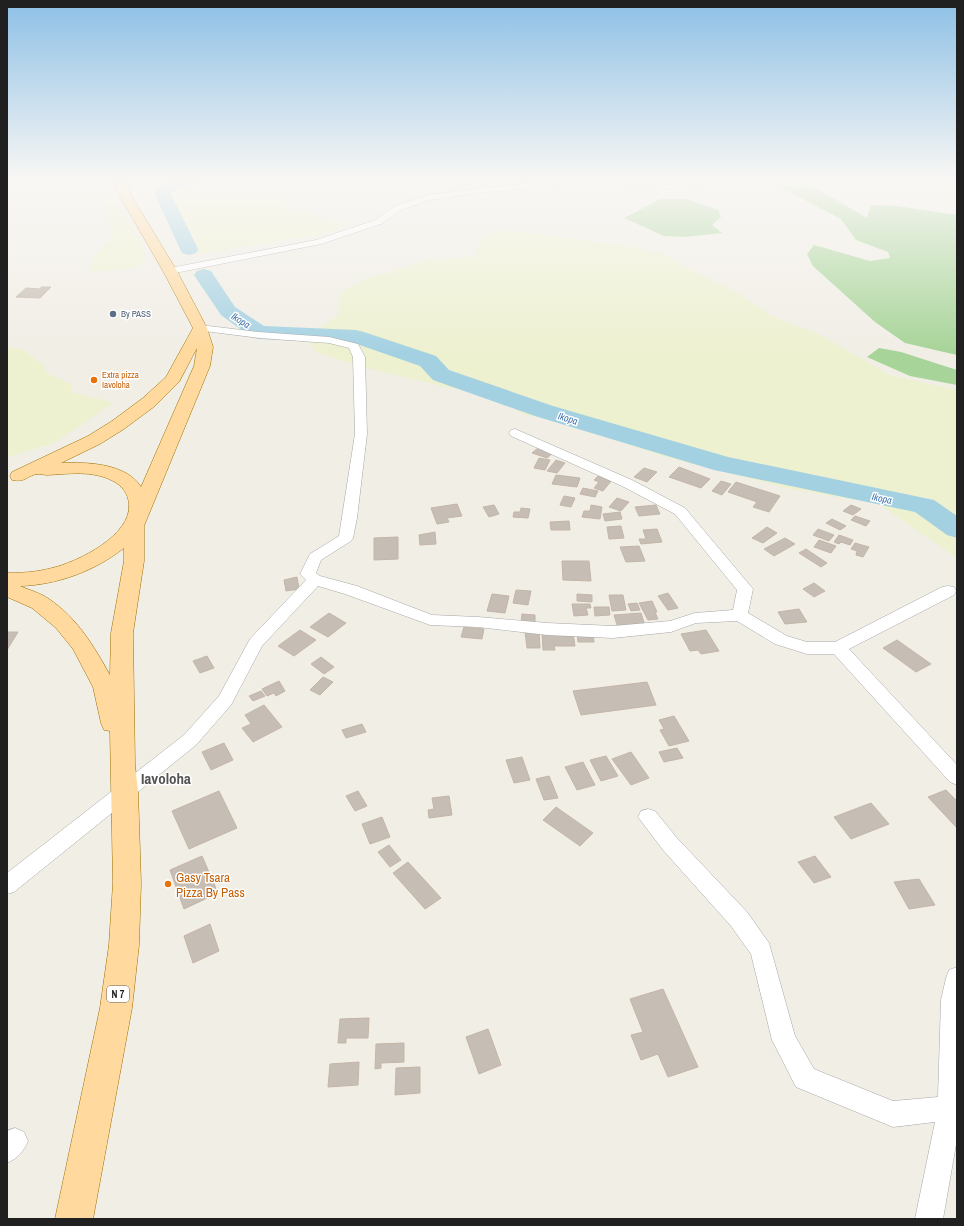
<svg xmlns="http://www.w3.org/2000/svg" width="964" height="1226" font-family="'Archivo Narrow',sans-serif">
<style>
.farmland{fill:#edf1d0}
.forest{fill:#a7d498}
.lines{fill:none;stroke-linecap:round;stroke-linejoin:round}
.river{fill:#a4d1e2;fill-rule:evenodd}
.building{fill:#c6beb5;stroke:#c4b5a7}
.street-casing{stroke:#a7a7a7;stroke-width:1}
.primary-casing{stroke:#9c7000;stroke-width:1}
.street{fill:#fff;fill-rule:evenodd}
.primary{fill:#ffd99d;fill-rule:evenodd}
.service-dot{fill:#5c6f8a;stroke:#fff;stroke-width:1.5}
.food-dot{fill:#e8710a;stroke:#fff;stroke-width:1.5}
.labels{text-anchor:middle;stroke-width:3;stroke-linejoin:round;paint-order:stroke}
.far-service-label{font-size:9px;fill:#4e5e75;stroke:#fff;text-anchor:start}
.far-food-label{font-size:9px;fill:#c56008;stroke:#fff;text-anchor:start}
.far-water-label{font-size:10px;font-style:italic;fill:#4174b0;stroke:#fff}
.shield{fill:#fff;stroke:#636363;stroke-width:1}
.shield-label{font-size:10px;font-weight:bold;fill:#202020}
.near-food-label{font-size:13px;fill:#c56008;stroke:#fff;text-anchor:start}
.district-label{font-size:15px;font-weight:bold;fill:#535353;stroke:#fff}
</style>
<rect width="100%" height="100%" fill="#f1eee6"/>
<g class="farmland">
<polygon points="7,180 106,180 144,249 145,259 141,264 133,268 88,272 94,257 113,236 102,201 7,184"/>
<polygon points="139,180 301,180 302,189 281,200 293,208 313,212 325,219 350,224 324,234 198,254 182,249 176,241 188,228 164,200 157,186 141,184"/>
<polygon points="506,230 639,248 671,257 683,267 739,293 772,316 819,334 889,375 957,390 957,558 879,504 790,489 659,455 566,423 523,414 492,395 441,386 366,368 315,352 306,338 337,316 340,292 366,279 427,260 476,256 478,246 485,237"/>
<polygon points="7,347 22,349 42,364 48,374 71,384 72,392 114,403 54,443 7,457"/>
</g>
<g class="forest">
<polygon points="813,186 867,218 871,205 897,206 957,215 957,355 905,343 875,322 813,266 807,254 814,245 870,261 890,258 888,252 856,240 841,219 779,187"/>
<polygon points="660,199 687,199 718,210 721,217 712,225 722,233 685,237 664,236 624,218"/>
<polygon points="879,348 901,352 957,370 957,385 910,376 867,357"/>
</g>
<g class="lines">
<g class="river">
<polygon points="173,180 201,180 199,183 176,189 171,194 198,249 196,253 189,255 182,253 154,193 164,183"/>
<polygon points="204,269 211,271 235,307 264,326 356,330 364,332 436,356 449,370 553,406 728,457 934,500 957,516 957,538 947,535 915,512 714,470 535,416 433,380 420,366 354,343 259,339 251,337 221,315 194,275 197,271"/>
</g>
</g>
<g class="building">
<polygon points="42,287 51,287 40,298 16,297 26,288 39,289"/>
<polygon points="538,448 553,453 547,458 532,453"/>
<polygon points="539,458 550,460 545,470 534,468"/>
<polygon points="556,460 565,463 557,473 547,471"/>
<polygon points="679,467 710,479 701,488 669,477"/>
<polygon points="644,468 657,472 647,482 634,477"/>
<polygon points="556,475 580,478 577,487 552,484"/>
<polygon points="598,476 612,480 603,491 594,488 599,482 594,480"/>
<polygon points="721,481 731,484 722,495 712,491"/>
<polygon points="736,482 780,496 769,512 753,507 757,502 728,492"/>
<polygon points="583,488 598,491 595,497 580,494"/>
<polygon points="564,496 575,498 571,507 560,505"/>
<polygon points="617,498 629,502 621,511 609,507"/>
<polygon points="457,504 462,516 447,518 449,522 437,524 431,508"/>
<polygon points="494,505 499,514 489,517 483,507"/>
<polygon points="591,505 602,507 600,519 582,517 584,511 590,511"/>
<polygon points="656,505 660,514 639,516 635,507"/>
<polygon points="851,505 861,509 853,515 843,511"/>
<polygon points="521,508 530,509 528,518 513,517 514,512 520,512"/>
<polygon points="620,512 622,519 605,521 603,514"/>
<polygon points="855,516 870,521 866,526 851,520"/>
<polygon points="832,519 846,526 840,530 826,523"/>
<polygon points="569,521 570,530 551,530 550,522"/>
<polygon points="621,526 624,538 609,539 607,527"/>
<polygon points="767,527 777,533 763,543 752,538"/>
<polygon points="657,529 662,542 641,544 639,539 646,539 643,530"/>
<polygon points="818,529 834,535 829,541 813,535"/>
<polygon points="435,532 436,544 420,545 419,535"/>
<polygon points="839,535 853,540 850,545 841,542 839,544 834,542"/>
<polygon points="398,537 398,559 374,560 374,538"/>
<polygon points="785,538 795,544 774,556 764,549"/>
<polygon points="819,540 836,546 831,553 814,547"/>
<polygon points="855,543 869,547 863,557 856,555 857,551 851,549"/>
<polygon points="639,546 645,561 626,562 620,547"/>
<polygon points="806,549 827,563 821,567 799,553"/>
<polygon points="562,561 589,561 591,581 563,580"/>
<polygon points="297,577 299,589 286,591 284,580"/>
<polygon points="814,583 825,591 814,597 803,589"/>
<polygon points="516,590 531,591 528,605 513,603"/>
<polygon points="668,593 678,608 668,610 658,596"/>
<polygon points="492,594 509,596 505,613 487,611"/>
<polygon points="577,594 592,595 592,602 577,601"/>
<polygon points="609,595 623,595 626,610 612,611"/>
<polygon points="652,601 657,612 655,612 658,619 648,620 639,603"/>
<polygon points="637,603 640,610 631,611 628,604"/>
<polygon points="572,604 590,604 591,608 586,608 588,615 574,616"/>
<polygon points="594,607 609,607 610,615 595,616"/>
<polygon points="799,609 807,622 785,624 778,612"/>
<polygon points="329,613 346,623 328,637 310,627"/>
<polygon points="641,613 645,626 618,628 614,615"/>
<polygon points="522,614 535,615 535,624 521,623"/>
<polygon points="464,627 484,629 482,639 461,637"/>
<polygon points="300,630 316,640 294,656 278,646"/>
<polygon points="706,630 719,651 701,654 698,650 690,651 681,634"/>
<polygon points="7,632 18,632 7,650"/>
<polygon points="525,632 539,632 540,648 527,648"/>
<polygon points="542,633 573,633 575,646 554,646 555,650 543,650"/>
<polygon points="577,634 593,634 594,642 578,642"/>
<polygon points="897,640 931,664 916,672 883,648"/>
<polygon points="207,656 214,668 200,673 193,661"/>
<polygon points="321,657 334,667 324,674 311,664"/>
<polygon points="323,677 333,682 320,695 310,690"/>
<polygon points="279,681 285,691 276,696 274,693 267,696 262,689"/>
<polygon points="647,682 656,705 581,715 573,691"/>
<polygon points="261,691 265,696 253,701 249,696"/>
<polygon points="264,705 282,727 253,742 242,728 251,724 245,715"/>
<polygon points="674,716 689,741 669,746 660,730 664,729 659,720"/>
<polygon points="362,724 366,732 346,738 342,730"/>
<polygon points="224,743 233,760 211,770 202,752"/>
<polygon points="677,748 683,758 664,762 659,752"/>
<polygon points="631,752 649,778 631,785 612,759"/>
<polygon points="606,756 618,776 601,781 590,760"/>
<polygon points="522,757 530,780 514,783 506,760"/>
<polygon points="583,762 595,785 577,790 565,767"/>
<polygon points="549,776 558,798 544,800 536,779"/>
<polygon points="946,790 957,801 957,828 928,797"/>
<polygon points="219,791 237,828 189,849 172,811"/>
<polygon points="358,791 367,806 355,811 346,796"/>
<polygon points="449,796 452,815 429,818 428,810 434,809 432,798"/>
<polygon points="871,803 889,824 851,839 834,817"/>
<polygon points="556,807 593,833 580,846 543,820"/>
<polygon points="382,817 390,837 370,844 362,824"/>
<polygon points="389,845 401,860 390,867 378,852"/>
<polygon points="202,856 218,893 184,909 170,870"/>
<polygon points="815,856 831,877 814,883 798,862"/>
<polygon points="408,862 441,898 425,909 393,873"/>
<polygon points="919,879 935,905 909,909 894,882"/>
<polygon points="210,924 219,951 193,963 184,936"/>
<polygon points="663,989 698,1067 668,1077 658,1054 641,1060 631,1035 643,1032 630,999"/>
<polygon points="369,1018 368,1038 346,1038 346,1043 338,1043 340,1019"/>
<polygon points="488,1029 501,1065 479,1074 466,1037"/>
<polygon points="404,1043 404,1062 381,1063 381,1068 375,1069 376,1044"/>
<polygon points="359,1062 358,1085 328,1087 330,1064"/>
<polygon points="420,1067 420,1093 395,1095 396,1068"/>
</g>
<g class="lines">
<defs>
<g id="street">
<polygon points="559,180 575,180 557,185 476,193 429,200 401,210 381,224 321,244 170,274 165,271 170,268 316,240 375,220 395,206 428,195 476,189"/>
<polygon points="619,180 653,181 670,185 694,180 712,180 708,182 670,189 653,185 633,185"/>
<polygon points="200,325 259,332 329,337 358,344 365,357 367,434 357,518 353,538 351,541 321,560 316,573 320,576 357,586 432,615 478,617 547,623 613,626 670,621 695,613 733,610 737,590 675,514 622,486 511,436 509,433 511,430 515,429 632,480 685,508 753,589 748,613 787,636 807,642 835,642 942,587 948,586 954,587 956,591 954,595 849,649 957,765 957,785 950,782 834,654 807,654 775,644 737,621 696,623 671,632 613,638 547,635 478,627 430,625 345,594 318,586 262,646 231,705 196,745 14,892 7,894 7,873 184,735 219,696 250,639 306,580 300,574 310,554 339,536 355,434 353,357 349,348 329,343 259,338 196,330 195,328 196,326"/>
<polygon points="648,809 655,811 677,838 747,912 769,943 795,1036 814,1069 893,1101 938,1097 941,1000 946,978 949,970 957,967 957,1139 943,1219 915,1219 935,1122 893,1127 796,1087 772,1040 751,954 731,926 663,850 638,817 641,811"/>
<path d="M 15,1128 L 24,1132 L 28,1141 C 23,1152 18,1158 7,1163 L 7,1131 Z"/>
</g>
<path id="primary" d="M 113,180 L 124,180 L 131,195 L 177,271 L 207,328 L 213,347 L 210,366 L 144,526 L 144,561 L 133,633 L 135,765 L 138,791 L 141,883 L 139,945 L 132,1008 L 93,1219 L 55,1219 L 100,1008 L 109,945 L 113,883 L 110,731 L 104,730 L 101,723 L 93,687 L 73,649 L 56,628 L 32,608 L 7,597 L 7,573 C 22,573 37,572 52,568 C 78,562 132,535 129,504 C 128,494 123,486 113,481 C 92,470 69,474 47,475 C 44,475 41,474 38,474 C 27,475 26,483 12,480 L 10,476 L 12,472 L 88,436 L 112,421 L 143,398 L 166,377 L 193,328 L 163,271 L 119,195 ZM 197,348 L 194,366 L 141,487 C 126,463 87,462 61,463 L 100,444 L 124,429 L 155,406 L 179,382 ZM 124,548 L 124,561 L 111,633 L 110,675 C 93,645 78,619 49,599 C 41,593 29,590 20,586 C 57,585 95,571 124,548 Z"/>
</defs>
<use href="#street" class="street-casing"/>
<use href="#primary" class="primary-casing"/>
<use href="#street" class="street"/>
<use href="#primary" class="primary"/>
</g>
<linearGradient id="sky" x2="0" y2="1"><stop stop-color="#8dc0e6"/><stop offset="0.51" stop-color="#f9f7f4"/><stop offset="1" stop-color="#f9f7f4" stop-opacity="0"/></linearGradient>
<rect width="964" height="352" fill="url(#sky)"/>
<circle class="service-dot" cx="113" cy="314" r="4"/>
<g class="food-dot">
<circle cx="94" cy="380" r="4"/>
<circle cx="168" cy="884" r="4"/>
</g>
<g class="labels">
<g class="far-service-label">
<text x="121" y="317">By PASS</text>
</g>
<g class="far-food-label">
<text x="102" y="378">Extra pizza<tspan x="102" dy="10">Iavoloha</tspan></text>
</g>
<g class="far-water-label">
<text transform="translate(241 320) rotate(33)" y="4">Ikopa</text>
<text transform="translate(568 418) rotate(17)" y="4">Ikopa</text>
<text transform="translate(882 498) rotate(12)" y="4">Ikopa</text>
</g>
<rect class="shield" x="107" y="986" width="22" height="16" rx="3"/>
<g class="shield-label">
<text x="118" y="998">N 7</text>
</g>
<g class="near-food-label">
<text x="176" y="882">Gasy Tsara<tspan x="176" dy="15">Pizza By Pass</tspan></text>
</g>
<g class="district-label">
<text x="166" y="784">Iavoloha</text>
</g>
</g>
<rect width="964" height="1226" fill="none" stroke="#202020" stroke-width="16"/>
</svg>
